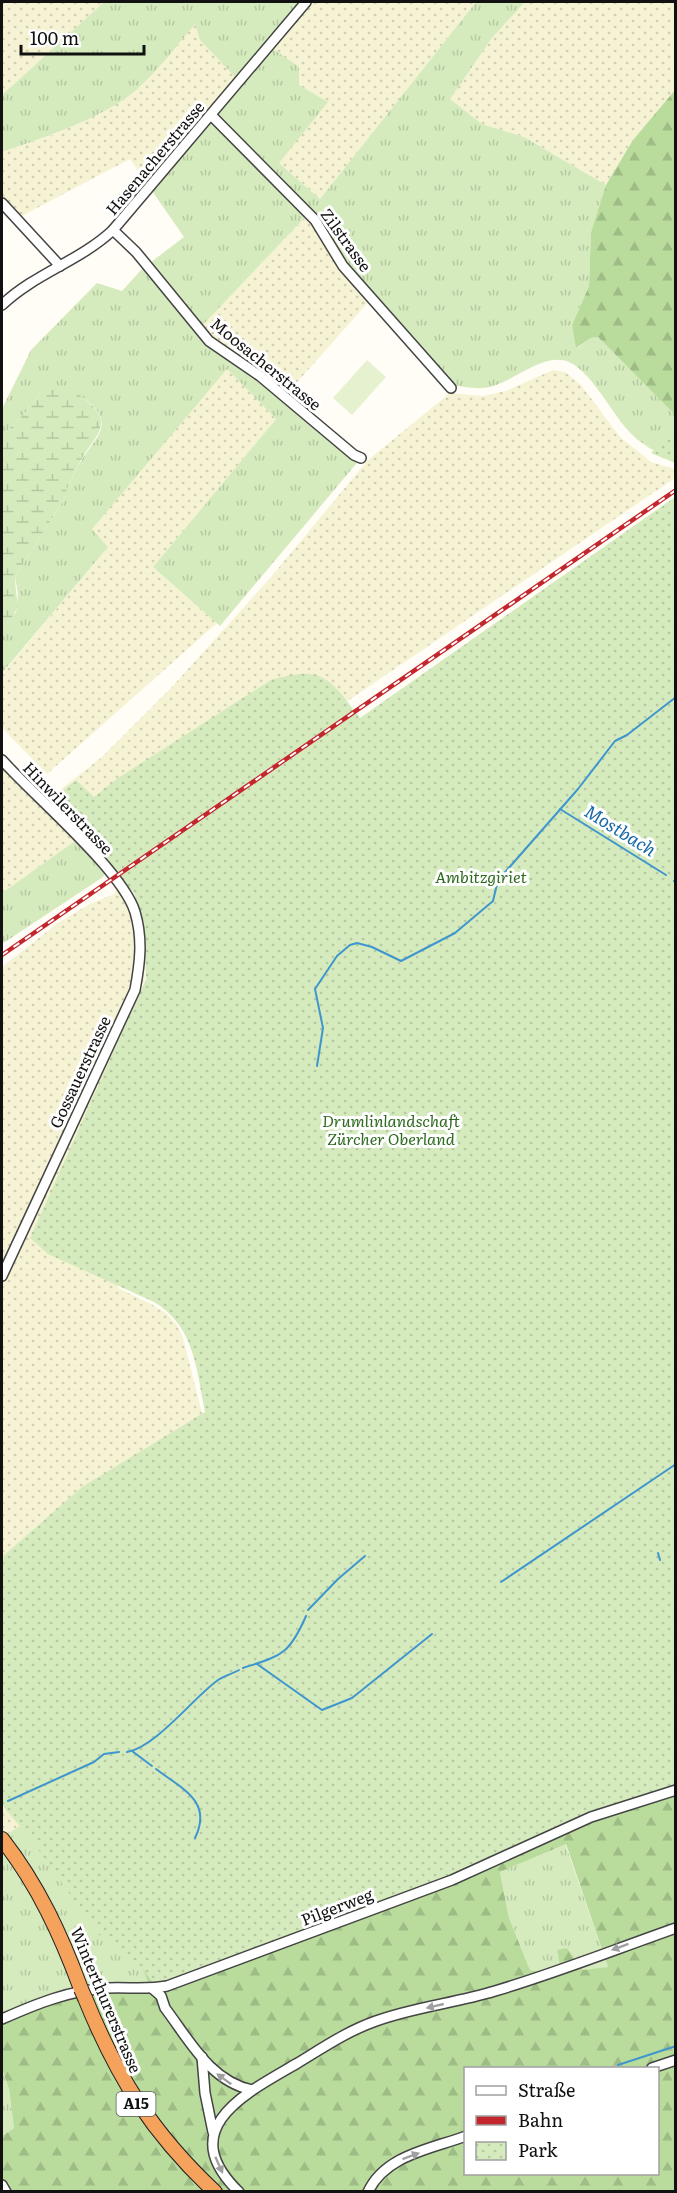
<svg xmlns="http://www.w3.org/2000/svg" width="677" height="2193" font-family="Literata,serif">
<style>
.farmland{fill:url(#farmland-dots)}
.grass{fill:url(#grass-tufts)}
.forest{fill:url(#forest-firs);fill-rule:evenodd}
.wetland{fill:url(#wetland-marsh)}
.park{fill:url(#park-dots)}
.pitch{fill:#e6f2cf}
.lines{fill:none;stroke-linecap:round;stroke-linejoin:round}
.stream{stroke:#3f96cf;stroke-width:2}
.minor-casing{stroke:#444;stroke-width:12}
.highway-casing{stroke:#222;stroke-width:16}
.minor{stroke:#fff;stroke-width:9}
.highway{stroke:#f5a25d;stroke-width:14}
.rail-casing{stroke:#c4262e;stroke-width:4.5}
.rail{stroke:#fff;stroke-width:2;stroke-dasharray:7;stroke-linecap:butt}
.highway-bridge-casing{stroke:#222;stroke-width:16;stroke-linecap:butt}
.highway-bridge{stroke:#f5a25d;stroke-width:14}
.oneway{fill:#a0a0a0}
.labels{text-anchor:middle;stroke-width:6;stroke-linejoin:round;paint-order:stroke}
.shield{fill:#fff;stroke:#585858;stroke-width:1.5}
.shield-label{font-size:15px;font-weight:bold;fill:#111}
.street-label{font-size:16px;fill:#111;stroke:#fff}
.park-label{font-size:16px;font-style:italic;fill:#2f6b1f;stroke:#fff}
.water-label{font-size:18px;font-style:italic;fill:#1768a6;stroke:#fff}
</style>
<defs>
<pattern id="farmland-dots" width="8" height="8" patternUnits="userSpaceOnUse" patternTransform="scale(1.5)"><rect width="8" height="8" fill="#f6f3d4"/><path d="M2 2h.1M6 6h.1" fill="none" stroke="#d2cfb5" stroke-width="1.8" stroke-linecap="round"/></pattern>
<pattern id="grass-tufts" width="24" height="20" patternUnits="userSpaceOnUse" patternTransform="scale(1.5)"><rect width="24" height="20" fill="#d5ebbd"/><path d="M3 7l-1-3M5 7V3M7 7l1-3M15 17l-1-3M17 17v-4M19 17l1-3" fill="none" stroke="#b6c8a1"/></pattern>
<pattern id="forest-firs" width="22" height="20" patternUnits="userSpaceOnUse" patternTransform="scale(1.5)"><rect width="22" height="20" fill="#b9dc9c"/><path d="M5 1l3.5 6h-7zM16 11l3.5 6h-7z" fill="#9ebc85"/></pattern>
<pattern id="wetland-marsh" width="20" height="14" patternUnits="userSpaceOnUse" patternTransform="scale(1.5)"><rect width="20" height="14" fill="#d5ebbd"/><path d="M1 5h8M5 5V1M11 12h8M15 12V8" fill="none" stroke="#b6c8a1"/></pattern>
<pattern id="park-dots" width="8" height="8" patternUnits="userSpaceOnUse" patternTransform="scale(1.5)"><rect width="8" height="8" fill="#d5ebbd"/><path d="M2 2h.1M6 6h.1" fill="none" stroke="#b6c8a1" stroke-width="1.8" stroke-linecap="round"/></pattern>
</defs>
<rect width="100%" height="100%" fill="#fffdf5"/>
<g class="farmland">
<polygon points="2,2 104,2 2,95"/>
<polygon points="306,2 476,2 320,199 279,163 299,85 269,46"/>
<polygon points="525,2 675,2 675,90 633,140 606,185 524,137 482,124 449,99 492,38"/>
<polygon points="195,23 240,81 150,188 130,159 18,218 2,203 2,152 52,135 118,103 150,75"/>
<polygon points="309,213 372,298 284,397 198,329"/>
<polygon points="227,369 276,419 153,567 217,623 47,774 2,728 2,674 108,547 91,529"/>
<polygon points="553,370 565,372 581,385 620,437 651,462 675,469 675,478 349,700 129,789 77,832 47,800 102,757 171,688 271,577 368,460 450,393 483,396 506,391"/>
<polygon points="2,760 79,839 2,893"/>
<polygon points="119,884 133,893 142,926 145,979 114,1053 118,1288 153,1305 167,1314 177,1325 183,1338 203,1417 2,1562 2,967 58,923 90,904 114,894"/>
<polygon points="2,1795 25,1823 2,1837"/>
</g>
<g class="grass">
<path d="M 104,2 L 306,2 L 269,46 L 299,67 L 299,85 L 328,102 L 279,163 L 320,199 L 476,2 L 525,2 L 492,38 L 450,99 L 482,124 L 524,137 L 606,185 L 591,232 L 589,286 L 572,325 L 577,348 L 591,338 L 598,337 L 675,415 L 675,460 C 657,453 639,444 626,428 C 611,411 590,371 569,362 C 546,352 517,378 496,385 C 481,391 466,387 451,385 L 346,263 L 311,211 L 198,330 L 361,458 L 220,626 L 153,567 L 276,419 L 227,369 L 92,529 L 108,547 L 2,673 L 2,630 L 16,612 L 18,594 L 15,577 L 66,496 L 66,491 C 71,481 75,470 81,461 C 87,450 98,440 101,428 C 106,409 80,394 65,389 L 41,393 L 27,411 L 2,436 L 2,409 L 31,350 L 97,283 L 122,291 L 142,269 L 184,237 L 150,188 L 239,81 L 200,40 L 195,24 C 172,51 148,85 117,104 C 82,125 40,139 2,152 L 2,95 Z"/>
<polygon points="267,759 108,867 103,877 2,944 2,893 78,839 90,826"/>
<polygon points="25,1823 140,1961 153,1993 89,1991 2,2019 2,1837"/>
<polygon points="565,1843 608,1967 563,1976 530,1970 509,1918 500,1872"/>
<polygon points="2,2069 9,2089 14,2128 2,2136"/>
</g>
<g class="forest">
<polygon points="675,90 675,415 598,337 591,338 576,348 572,325 589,286 591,232 606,185 633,140"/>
<path d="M 675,1676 L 675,2191 L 6,2191 L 2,2185 L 2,2136 L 14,2128 L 9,2089 L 2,2069 L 2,2019 L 89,1991 L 152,1993 L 140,1961 ZM 566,1844 L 608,1967 L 583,1970 L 567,1948 L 557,1950 L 562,1976 L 530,1970 L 509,1918 L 500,1872 ZM 466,2068 L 658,2068 L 658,2174 L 466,2174 Z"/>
</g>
<path class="wetland" d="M 56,387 C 67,388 77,393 86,400 C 116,423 94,437 81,460 C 75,470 71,481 66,491 L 66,496 L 15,577 C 16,607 24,604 2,630 L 2,436 L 27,411 L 41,393 Z"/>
<g class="park">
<polygon points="675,428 675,463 651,453"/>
<path d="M 675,497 L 675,1788 L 641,1798 L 481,1866 L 158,1985 L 153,1983 L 141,1966 L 98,1934 L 33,1842 L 2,1805 L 2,1557 L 82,1487 L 205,1412 C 196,1368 195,1327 154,1302 L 48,1254 L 30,1238 L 146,979 L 144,926 L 134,893 L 50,800 L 76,780 L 94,797 L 118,778 L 271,680 C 324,664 330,679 360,718 Z"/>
</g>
<polygon class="pitch" points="367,360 386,377 352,415 333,398"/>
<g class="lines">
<g class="stream">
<polyline points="560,809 666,875"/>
<polyline points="500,878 578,789 615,741 627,735 676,697"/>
<polyline points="674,881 676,882"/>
<polyline points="317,1066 323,1028 315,989 337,956 350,945 357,943 372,947 401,961 455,933 493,901 497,884"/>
<polyline points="658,1553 660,1560"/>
<polyline points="501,1582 676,1464"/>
<polyline points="308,1610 338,1579 365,1556"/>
<polyline points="257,1664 322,1710 352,1698 432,1634"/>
<path d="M 243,1668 C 282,1655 289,1655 306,1616"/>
<polyline points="132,1751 152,1766"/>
<path d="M 127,1752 C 156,1747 194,1697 218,1680 C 224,1676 232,1674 239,1670"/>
<path d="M 156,1769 C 182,1789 213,1801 195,1838"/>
<polyline points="8,1801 94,1762 104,1754 119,1752"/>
<polyline points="618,2065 676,2046"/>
</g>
<defs>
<g id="minor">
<polyline points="211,115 315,220 343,266 451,388"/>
<polyline points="2,203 60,266"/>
<polyline points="113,230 136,252 209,341 260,376 354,455 361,458"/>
<path d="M 2,305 C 34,274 80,261 113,230 L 306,2"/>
<path d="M 2,760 C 34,796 122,870 135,912 C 143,939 140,963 135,990 L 2,1276"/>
<path d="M 153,1989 L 161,1996 L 165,2008 C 190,2041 210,2081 252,2090"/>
<path d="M 2,2019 C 36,2004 70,1990 108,1988 C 128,1987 147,1990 167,1986 L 452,1880 L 591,1817 L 676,1790"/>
<polyline points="202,2057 205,2093 213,2132"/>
<polyline points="652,2068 676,2060"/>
<polyline points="2,2185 6,2192"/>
<path d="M 239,2192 C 174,2129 244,2094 296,2064 C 321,2049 347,2031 376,2021 C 414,2007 456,2003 495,1991 C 556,1973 616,1949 676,1928"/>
<path d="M 368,2192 C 385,2155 431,2149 466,2136"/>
</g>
<g id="highway">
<path d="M 2,1839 C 38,1885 61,1935 81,1989"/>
<path d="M 85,1998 C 117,2077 152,2133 215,2192"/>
</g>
</defs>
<use href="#minor" class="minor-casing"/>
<use href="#highway" class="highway-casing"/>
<use href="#minor" class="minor"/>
<use href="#highway" class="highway"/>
<defs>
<polyline id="rail" points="2,955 676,490"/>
</defs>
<use href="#rail" class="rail-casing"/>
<use href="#rail" class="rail"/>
<defs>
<polyline id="highway-bridge" points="81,1989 85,1998"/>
</defs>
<use href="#highway-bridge" class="highway-bridge-casing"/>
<use href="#highway-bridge" class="highway-bridge"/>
</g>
<defs><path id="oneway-solid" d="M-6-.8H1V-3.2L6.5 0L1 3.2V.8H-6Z" transform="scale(1.5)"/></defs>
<g class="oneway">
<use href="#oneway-solid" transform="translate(620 1947) rotate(160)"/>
<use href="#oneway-solid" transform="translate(435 2006) rotate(167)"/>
<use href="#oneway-solid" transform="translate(224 2079) rotate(-144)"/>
<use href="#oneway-solid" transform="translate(411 2156) rotate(-20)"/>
<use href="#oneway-solid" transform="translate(219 2165) rotate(66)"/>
</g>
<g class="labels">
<rect class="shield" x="116.5" y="2092" width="39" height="24" rx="4.5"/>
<g class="shield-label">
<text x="136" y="2109">A15</text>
</g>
<g class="street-label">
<text transform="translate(155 158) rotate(-50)" y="6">Hasenacherstrasse</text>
<text transform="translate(346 240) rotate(54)" y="6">Zilstrasse</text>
<text transform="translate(266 364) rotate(39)" y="6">Moosacherstrasse</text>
<text transform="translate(68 808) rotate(46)" y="6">Hinwilerstrasse</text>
<text transform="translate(80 1072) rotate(-65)" y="6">Gossauerstrasse</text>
<text transform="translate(337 1907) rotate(-21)" y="6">Pilgerweg</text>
<text transform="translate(106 2000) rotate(67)" y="6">Winterthurerstrasse</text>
</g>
<g class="park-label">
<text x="481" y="883">Ambitzgiriet</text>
<text x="391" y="1127">Drumlinlandschaft<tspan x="391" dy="18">Zürcher Oberland</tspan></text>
</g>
<g class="water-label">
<text transform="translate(620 831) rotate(32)" y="6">Mostbach</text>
</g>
</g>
<rect width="677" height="2193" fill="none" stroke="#111111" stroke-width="6"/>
<rect x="464" y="2067" width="195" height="108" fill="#ffffff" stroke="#a0a0a0" stroke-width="1.5"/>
<rect x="476" y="2086" width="30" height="9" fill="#ffffff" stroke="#a0a0a0" stroke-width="1.5"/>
<text x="518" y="2097" font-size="18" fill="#111111">Straße</text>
<rect x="476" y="2116" width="30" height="9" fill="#c4262e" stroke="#a0a0a0" stroke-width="1.5"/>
<text x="518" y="2127" font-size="18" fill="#111111">Bahn</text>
<rect x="476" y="2142" width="30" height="18" fill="url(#park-dots)" stroke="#a0a0a0" stroke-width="1.5"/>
<text x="518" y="2157" font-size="18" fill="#111111">Park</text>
<path d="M21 45v9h123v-9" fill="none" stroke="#111111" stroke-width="3"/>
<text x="30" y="45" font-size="18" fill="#111111" stroke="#ffffff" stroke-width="4.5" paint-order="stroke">100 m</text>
</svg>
